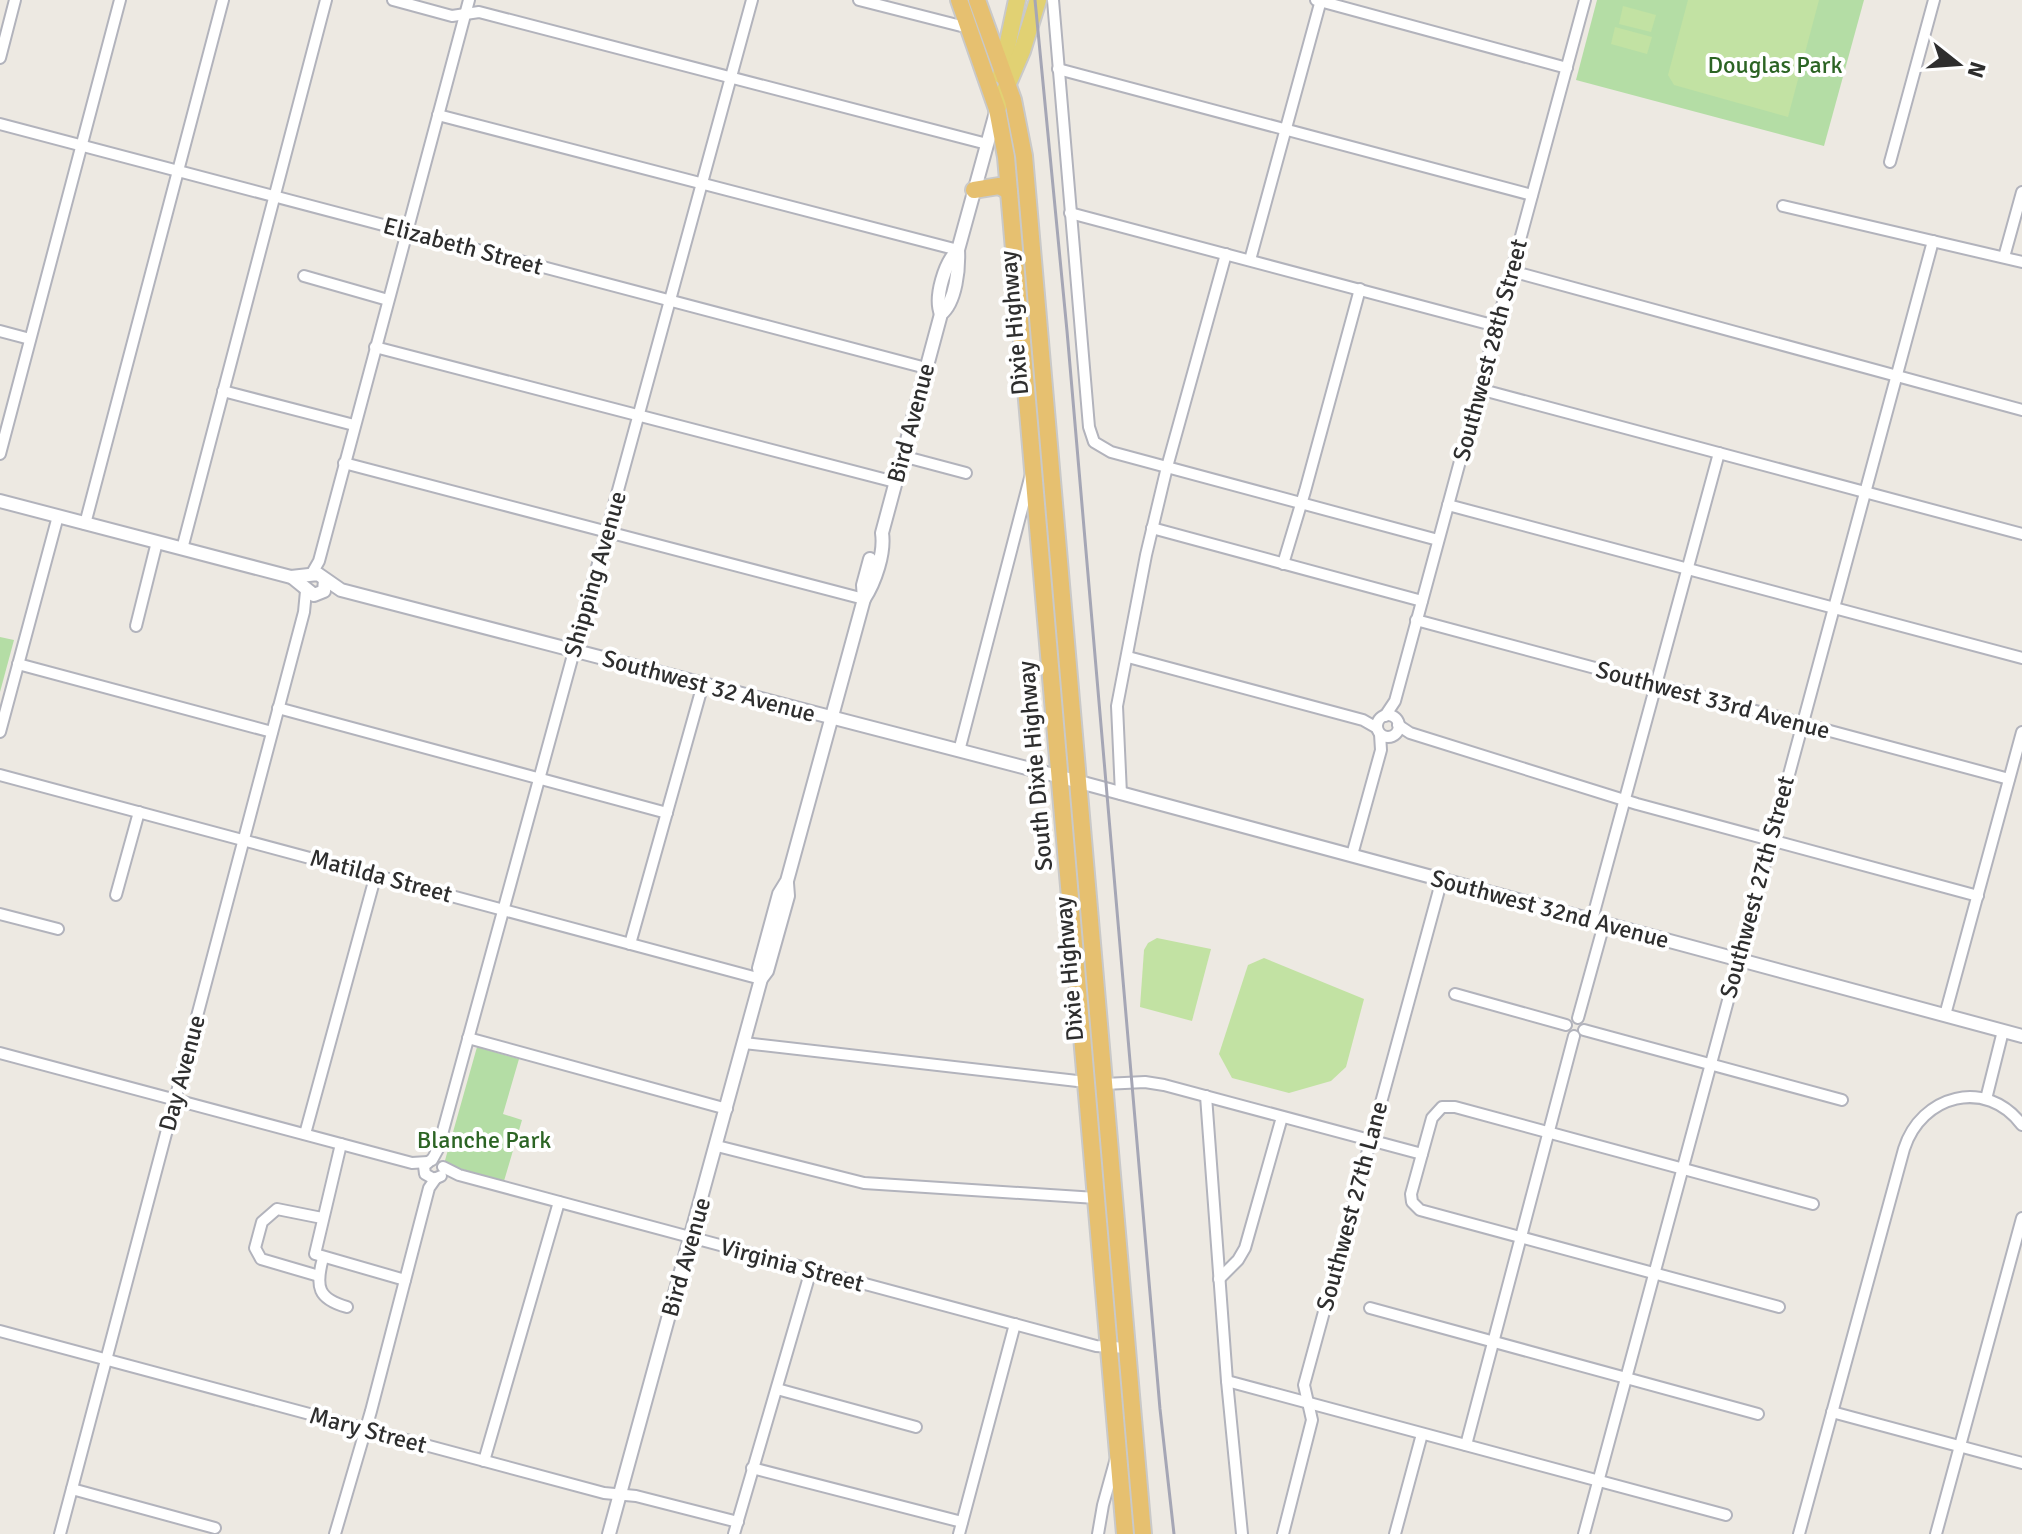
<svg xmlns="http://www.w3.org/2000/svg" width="2022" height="1534" font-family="Signika,sans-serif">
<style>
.green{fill:#b4dda5}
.pitch{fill:#c2e2a3}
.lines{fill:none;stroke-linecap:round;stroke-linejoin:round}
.minor-casing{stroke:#b2b3bc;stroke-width:14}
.tertiary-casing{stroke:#b2b3bc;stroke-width:16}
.primary-casing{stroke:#c9c9c9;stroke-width:20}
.trunk-casing{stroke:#c9c9c9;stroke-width:20}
.minor{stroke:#fff;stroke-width:10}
.tertiary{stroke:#fff;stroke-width:12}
.primary{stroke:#e1d173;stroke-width:16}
.trunk{stroke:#e6c070;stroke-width:16}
.rail{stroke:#a5a6b5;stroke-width:3}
.labels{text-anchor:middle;stroke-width:8;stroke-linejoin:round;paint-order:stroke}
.park-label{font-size:24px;fill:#2c6424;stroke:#fff}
.street-label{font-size:24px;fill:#2e2e2e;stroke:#fff}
</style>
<rect width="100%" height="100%" fill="#ede9e2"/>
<g class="green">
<polygon points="1597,0 1864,0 1824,146 1576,80"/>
<polygon points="0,637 14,640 0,692"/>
<polygon points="477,1047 519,1059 503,1114 522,1120 504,1181 444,1164"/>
</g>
<g class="pitch">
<polygon points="1688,0 1819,0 1788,117 1674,85 1668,75"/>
<polygon points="1623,6 1656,15 1651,32 1619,24"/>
<polygon points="1615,27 1652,37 1647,54 1611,44"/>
<polygon points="1157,938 1211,949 1192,1021 1140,1007 1144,950 1148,943"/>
<polygon points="1264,958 1364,999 1346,1067 1331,1081 1289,1093 1232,1078 1219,1054 1248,965"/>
</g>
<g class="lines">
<defs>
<g id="minor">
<polyline points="393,0 452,16 479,12 987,144"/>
<polyline points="859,0 969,28"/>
<polyline points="1053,0 1089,427 1094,442 1111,452 1438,540"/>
<polyline points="1316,0 1567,68"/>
<polyline points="0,58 15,0"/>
<polyline points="1058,69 1532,195"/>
<polyline points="438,115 958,250"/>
<polyline points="0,124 926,368"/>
<polyline points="1890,162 1934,0"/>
<polyline points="1783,206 2022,262"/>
<polyline points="1070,213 1496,326"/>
<polyline points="2004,257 2022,192"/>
<polyline points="1250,260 1321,0"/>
<polyline points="1511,271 2022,410"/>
<polyline points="304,276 388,300"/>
<polyline points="0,331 30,339"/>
<polyline points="375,347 895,482"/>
<polyline points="1479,389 2022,534"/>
<polyline points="223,391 354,425"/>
<polyline points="0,454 120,0"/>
<polyline points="902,456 966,473"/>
<polyline points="344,463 864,599"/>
<polyline points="1448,505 2022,658"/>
<polyline points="85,524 223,0"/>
<polyline points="1152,528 1422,601"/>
<polyline points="182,549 326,0"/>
<polyline points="1283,564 1305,491 1360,289"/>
<polyline points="311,575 319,561 469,0"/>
<polyline points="1416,620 2009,779"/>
<polyline points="136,626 157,542"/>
<polyline points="1128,657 1363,720 1377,728"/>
<polyline points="18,664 272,732"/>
<polyline points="278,708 667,813"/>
<circle cx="1388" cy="726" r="11"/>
<polyline points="1385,716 1395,701 1585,0"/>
<polyline points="1398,725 1410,733 1637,804 1978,896"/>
<polyline points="0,732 58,516"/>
<polyline points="959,751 1031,474"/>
<polyline points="0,775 761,979"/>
<polyline points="1121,794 1117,706 1146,555 1167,467 1226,254"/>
<polyline points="1352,855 1381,750 1380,734"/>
<polyline points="116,895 139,812"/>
<polyline points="0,914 58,929"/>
<polyline points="1592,920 1719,453"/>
<polyline points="630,944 703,684"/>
<polyline points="1455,994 1566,1025"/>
<polyline points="1945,1015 2022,732"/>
<polyline points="1578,1018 1604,924"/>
<polyline points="1584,1030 1842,1100"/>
<polyline points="468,1038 727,1109"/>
<polyline points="744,1043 1086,1082"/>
<polyline points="0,1053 412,1163 428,1162"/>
<polyline points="1104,1084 1145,1082 1164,1085 1422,1154"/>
<polyline points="1206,1096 1227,1381 1242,1534"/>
<polyline points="1986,1099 2003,1031"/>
<polyline points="305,1134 376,874"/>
<polyline points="341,1144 315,1254 405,1280"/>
<polyline points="717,1146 864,1183 1096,1198"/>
<polyline points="431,1160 424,1166 425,1174 434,1179 441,1176"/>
<polyline points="432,1160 438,1149 752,0"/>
<polyline points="443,1167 459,1175 1096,1346 1127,1348"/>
<path d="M 323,1258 C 315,1287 318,1299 347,1307"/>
<polyline points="319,1276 261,1259 255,1248 262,1222 277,1209 322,1218"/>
<polyline points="1219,1279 1238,1260 1245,1248 1282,1117"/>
<polyline points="1779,1307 1420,1210 1412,1202 1411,1194 1432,1118 1442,1107 1455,1107 1813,1204"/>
<polyline points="1370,1308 1758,1414"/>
<polyline points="0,1331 604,1493 636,1496 738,1522"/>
<polyline points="1227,1381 1726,1515"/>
<polyline points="777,1389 916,1427"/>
<polyline points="1832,1412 2022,1463"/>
<polyline points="1466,1445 1574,1036"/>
<polyline points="484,1461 559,1202"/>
<polyline points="752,1468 962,1522"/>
<polyline points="72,1489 215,1528"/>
<polyline points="60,1534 304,612 306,591"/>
<polyline points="335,1534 371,1411 429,1188 436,1178"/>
<polyline points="734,1534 811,1270"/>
<polyline points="959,1534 1015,1324"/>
<polyline points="1098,1534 1103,1505 1116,1458"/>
<polyline points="1283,1534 1312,1420 1304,1385 1442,879"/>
<polyline points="1395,1534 1422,1434"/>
<polyline points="1584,1534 1933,241"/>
<path d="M 1799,1534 L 1904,1149 C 1921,1095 1986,1077 2022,1125"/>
<polyline points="1936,1534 2022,1218"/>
</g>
<g id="tertiary">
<path d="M 941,314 C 934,297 945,262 958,250"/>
<polyline points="0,501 291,577 318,574 341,590 1046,773 2022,1036"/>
<polyline points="293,578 314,595 324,591 325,580"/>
<polyline points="864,599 863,585 870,559"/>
<path d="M 761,979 L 759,968 L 779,894 L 787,881 L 864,599 C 875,582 885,553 882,533 L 941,314 C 956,302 959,268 958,250 L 996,112"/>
<polyline points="609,1534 761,979 767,971 788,896 787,883"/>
</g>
<g id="primary">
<polyline points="1001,75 1017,0"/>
<polyline points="997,109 1022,51 1038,0"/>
</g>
<g id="trunk">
<polyline points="959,0 997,109 1006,157 1125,1534"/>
<polyline points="977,0 1013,100 1024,156 1143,1534"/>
<polyline points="974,190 999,186 1009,191"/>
</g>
</defs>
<use href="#minor" class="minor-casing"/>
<use href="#tertiary" class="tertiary-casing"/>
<use href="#primary" class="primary-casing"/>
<use href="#trunk" class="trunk-casing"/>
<use href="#minor" class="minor"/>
<use href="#tertiary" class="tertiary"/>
<use href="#primary" class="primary"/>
<use href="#trunk" class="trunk"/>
<polyline class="rail" points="1035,0 1067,331 1160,1409 1174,1534"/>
</g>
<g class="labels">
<g class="park-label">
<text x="1775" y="73">Douglas Park</text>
<text x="484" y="1148">Blanche Park</text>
</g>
<g class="street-label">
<text transform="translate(463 246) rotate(15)" y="8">Elizabeth Street</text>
<text transform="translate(1014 323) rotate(-95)" y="8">Dixie Highway</text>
<text transform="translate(1490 350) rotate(-75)" y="8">Southwest 28th Street</text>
<text transform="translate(911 423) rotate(-75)" y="8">Bird Avenue</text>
<text transform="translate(595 574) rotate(-74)" y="8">Shipping Avenue</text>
<text transform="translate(709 686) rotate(15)" y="8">Southwest 32 Avenue</text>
<text transform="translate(1713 700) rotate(15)" y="8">Southwest 33rd Avenue</text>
<text transform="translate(1035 766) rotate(-95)" y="8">South Dixie Highway</text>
<text transform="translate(381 876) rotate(15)" y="8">Matilda Street</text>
<text transform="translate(1757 887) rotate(-75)" y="8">Southwest 27th Street</text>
<text transform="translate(1550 909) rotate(15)" y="8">Southwest 32nd Avenue</text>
<text transform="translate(1069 969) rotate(-95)" y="8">Dixie Highway</text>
<text transform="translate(182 1073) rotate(-75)" y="8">Day Avenue</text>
<text transform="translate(1352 1206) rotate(-75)" y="8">Southwest 27th Lane</text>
<text transform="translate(686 1257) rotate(-74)" y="8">Bird Avenue</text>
<text transform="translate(792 1265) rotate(15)" y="8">Virginia Street</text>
<text transform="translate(368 1430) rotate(15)" y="8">Mary Street</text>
</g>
</g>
<g transform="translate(1958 64) rotate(107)" stroke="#ffffff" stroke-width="6" paint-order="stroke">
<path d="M0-6L14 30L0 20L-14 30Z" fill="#2e2e2e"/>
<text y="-12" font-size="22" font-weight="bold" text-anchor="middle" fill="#2e2e2e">N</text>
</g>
</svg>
